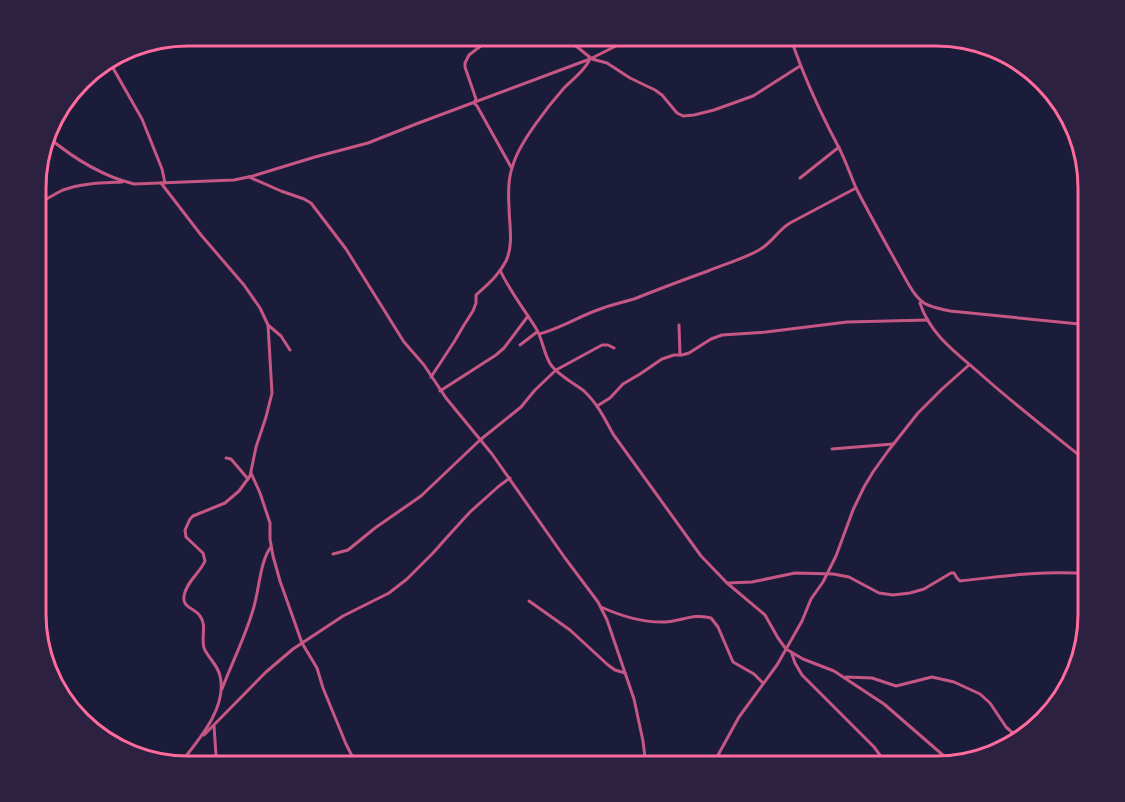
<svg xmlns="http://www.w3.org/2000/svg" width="1125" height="802" font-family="Karla,sans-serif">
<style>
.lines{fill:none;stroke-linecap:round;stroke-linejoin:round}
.minor{stroke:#c65784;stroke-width:3}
.rim{fill:none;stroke:#ff6b9d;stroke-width:3}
</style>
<rect width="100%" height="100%" fill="#1b1b3a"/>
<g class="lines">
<g class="minor">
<polyline points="485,36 482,45 469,55 465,63 465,67 476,99 474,103 477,106 511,167"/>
<polyline points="567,36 576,46 592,59 607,63 630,78 655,90 662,95 677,113 683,116 694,115 714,110 753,96 800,66"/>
<path d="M 790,36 C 803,75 819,110 838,146 C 845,159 850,174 856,188 C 873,221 891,253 909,285 C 921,306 928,306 950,311 L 1089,325"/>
<polyline points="109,61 142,119 162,169 165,183"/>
<path d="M 48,137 C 73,158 102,176 134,184 L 234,180 L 253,176 L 315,157 L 368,143 L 416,124 L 590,59 L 636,36"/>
<polyline points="249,177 281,191 304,199 311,203 346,249 404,342 424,365 446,398 492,454 565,558 598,602 607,620 634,699 643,741 646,766"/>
<polyline points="800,178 839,147"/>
<path d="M 161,183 L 201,235 L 244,285 L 260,308 L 268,325 L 272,393 L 266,417 L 256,447 L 250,476 L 239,491 L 225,503 L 193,516 L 190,519 L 185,530 L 186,537 L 203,553 L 205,561 C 200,573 186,582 184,596 C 182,608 195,608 200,616 C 207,625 201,637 204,648 C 208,658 218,665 220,676 C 228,708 197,742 178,766"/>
<path d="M 37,204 C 46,200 54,194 63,190 C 82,183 103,183 122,182"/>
<path d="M 500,270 C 510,292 525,310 537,330 C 543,341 544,355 551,365 C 560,377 573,382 584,391 C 597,403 605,419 613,434 L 701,556 L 727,583 L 765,615 L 778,638 L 786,649 L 803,659 L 834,671 L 884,704 L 952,763"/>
<path d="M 920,303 C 930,336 961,356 985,378 C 1019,408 1054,435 1089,463"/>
<polyline points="268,325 281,336 290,350"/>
<polyline points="679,325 680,355"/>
<path d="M 539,334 C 562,328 581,315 603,308 C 614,304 624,302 634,299 C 659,289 683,280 708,271 C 725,264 743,259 759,250 C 772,243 778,230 790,223 L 856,188"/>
<polyline points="520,345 537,332"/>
<path d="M 431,377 L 454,342 L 464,325 L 473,311 L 476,303 L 476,295 C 487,285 499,275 506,261 C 514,244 509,224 509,206 C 508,192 508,178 513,165 C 519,143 549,105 564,88 C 573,79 583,72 589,61"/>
<polyline points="440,391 496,355 504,348 528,316"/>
<polyline points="597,406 610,398 623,384 640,374 662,359 674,355 682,355 689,353 711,339 722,335 766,332 847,322 928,320"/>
<polyline points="832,449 893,444"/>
<polyline points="226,458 231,459 248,479"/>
<polyline points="251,473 260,493 270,523 270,539 273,556 280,581 302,643 317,668 323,688 346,744 357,766"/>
<polyline points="333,554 348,550 375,528 421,496 480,440 521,407 535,390 556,370 602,345 608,345 614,348"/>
<path d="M 728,583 L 752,582 L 795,573 L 833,574 L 849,577 L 879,593 L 893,595 L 910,593 L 924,589 L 951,573 L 954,573 L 957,578 L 960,581 C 1003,576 1046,570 1089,574"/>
<polyline points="529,601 570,630 608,665 615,670 625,673"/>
<path d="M 601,607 C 621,616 643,623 665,622 C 681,621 695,613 711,618 L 718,627 L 733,662 L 754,674 L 763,683"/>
<polyline points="792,654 795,663 802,675 874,747 888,766"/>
<polyline points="846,677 872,678 896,686 932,677 954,682 980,694 990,703 1006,727 1014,734 1021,736"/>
<path d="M 222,689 C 232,663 245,637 253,610 C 259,592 260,560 271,547"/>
<polyline points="214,726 216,755 219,766"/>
<polyline points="204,735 266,672 293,649 343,616 389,593 407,579 433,553 449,535 470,512 499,486 510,478"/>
<polyline points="712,766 739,717 777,665 802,621 811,599 823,582 836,556 853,510 864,487 873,472 888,451 918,413 942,389 969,365"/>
</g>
</g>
<path d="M0 0H1125V802H0ZM188 46H936A142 142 0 0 1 1078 188V614A142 142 0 0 1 936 756H188A142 142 0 0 1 46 614V188A142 142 0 0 1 188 46Z" fill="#2d2142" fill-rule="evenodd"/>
<path class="rim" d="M188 46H936A142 142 0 0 1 1078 188V614A142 142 0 0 1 936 756H188A142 142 0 0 1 46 614V188A142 142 0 0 1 188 46Z"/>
</svg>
